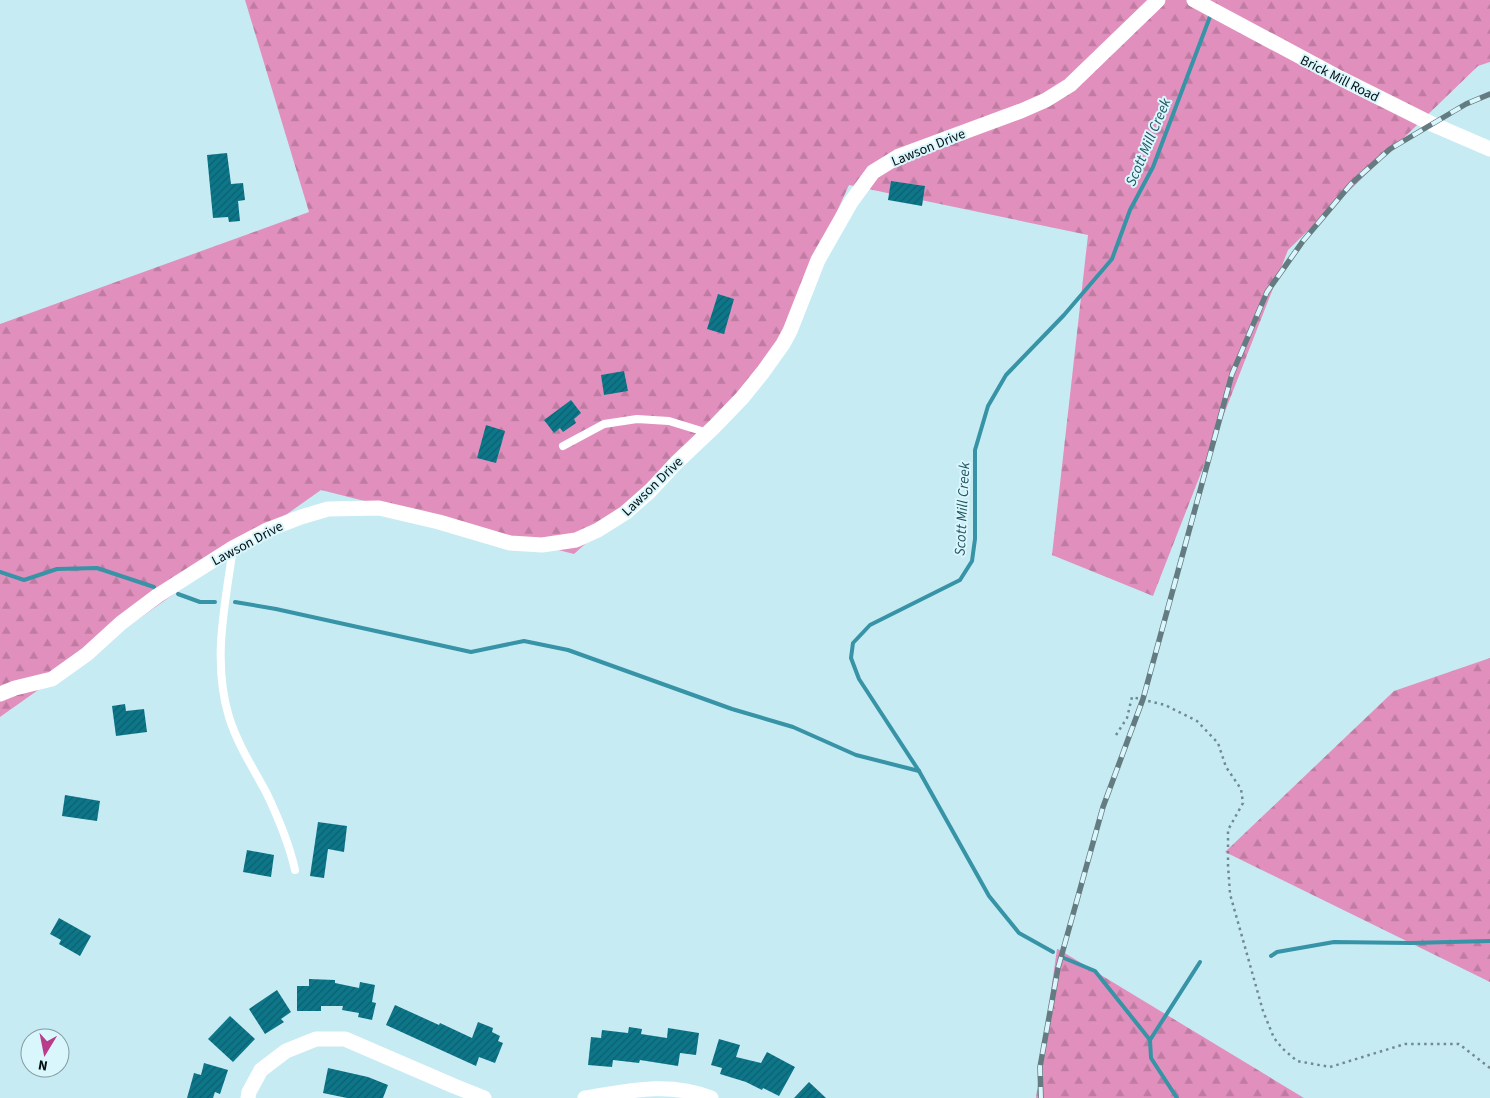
<svg xmlns="http://www.w3.org/2000/svg" width="1490" height="1098" font-family="'Source Sans 3',sans-serif">
<style>
.forest{fill:url(#forest-firs)}
.lines{fill:none;stroke-linecap:round;stroke-linejoin:round}
.stream{stroke:#3793a6;stroke-width:4}
.building{fill:url(#building-hatch)}
.path{stroke:#718a90;stroke-width:2.5;stroke-dasharray:2.5 4;stroke-linecap:butt}
.service{stroke:#fff;stroke-width:8}
.minor{stroke:#fff;stroke-width:15}
.rail-casing{stroke:#647c81;stroke-width:5.5}
.rail{stroke:#daf6fd;stroke-width:4;stroke-dasharray:11;stroke-linecap:butt}
.labels{text-anchor:middle;stroke-width:4;stroke-linejoin:round;paint-order:stroke}
.street-label{font-size:14px;fill:#040f12;stroke:#daf6fd}
.water-label{font-size:15px;font-style:italic;fill:#235661;stroke:#daf6fd}
</style>
<defs>
<pattern id="forest-firs" width="22" height="20" patternUnits="userSpaceOnUse" patternTransform="scale(1.25)"><rect width="22" height="20" fill="#e190bd"/><path d="M5 1l3.5 6h-7zM16 11l3.5 6h-7z" fill="#bf7ba1"/></pattern>
<pattern id="building-hatch" width="6" height="6" patternUnits="userSpaceOnUse" patternTransform="scale(1.25)"><rect width="6" height="6" fill="#0d7789"/><path d="M-1 1l2-2M0 6l6-6M5 7l2-2" fill="none" stroke="#0b606f"/></pattern>
</defs>
<rect width="100%" height="100%" fill="#c7ebf3"/>
<g class="forest">
<polygon points="245,0 1490,0 1490,62 1478,66 1288,250 1153,596 1052,555 1088,235 849,185 754,393 574,554 321,490 0,717 0,324 309,212"/>
<polygon points="1490,658 1490,982 1225,852 1394,691"/>
<polygon points="1057,949 1058,949 1304,1098 1036,1098"/>
</g>
<g class="lines">
<g class="stream">
<polyline points="0,572 24,580 57,569 97,568 154,587"/>
<polyline points="178,594 200,602 215,602"/>
<polyline points="235,602 276,609 471,652 524,641 568,650 732,709 793,727 856,755 919,771"/>
<polyline points="1053,952 1019,933 989,896 919,771 859,679 851,658 853,643 870,625 960,580 972,561 975,539 975,450 988,406 1006,375 1064,315 1112,259 1130,210 1153,167 1211,14"/>
<polyline points="1271,956 1277,952 1334,942 1411,943 1490,941"/>
<polyline points="1064,958 1095,971 1150,1040 1151,1058 1177,1098"/>
<polyline points="1150,1040 1200,962"/>
</g>
</g>
<g class="building">
<polygon points="227,153 231,184 243,183 245,200 238,201 240,221 229,222 228,217 213,218 207,155"/>
<polygon points="891,181 925,186 922,206 888,200"/>
<polygon points="718,294 734,299 724,334 707,329"/>
<polygon points="624,371 628,391 604,395 601,375"/>
<polygon points="571,400 581,413 574,419 576,423 563,432 560,428 554,433 544,420"/>
<polygon points="486,425 505,431 496,463 477,458"/>
<polygon points="125,704 126,711 144,709 147,732 116,736 112,706"/>
<polygon points="65,795 100,801 97,821 62,816"/>
<polygon points="318,822 347,826 344,852 328,849 324,878 310,876"/>
<polygon points="247,850 274,855 271,877 243,872"/>
<polygon points="59,918 91,936 80,956 59,944 61,940 50,934"/>
<polygon points="309,979 335,980 335,983 359,988 360,982 375,985 372,1002 376,1003 372,1020 358,1017 359,1013 342,1010 343,1006 321,1006 321,1011 297,1011 297,986 309,986"/>
<polygon points="277,990 291,1012 281,1019 284,1022 265,1034 249,1009"/>
<polygon points="395,1005 439,1025 440,1023 472,1038 478,1022 493,1028 492,1032 500,1036 498,1041 503,1043 495,1063 479,1057 476,1066 386,1025"/>
<polygon points="230,1016 255,1039 233,1062 208,1039"/>
<polygon points="629,1027 642,1029 641,1034 667,1038 668,1028 699,1033 696,1055 680,1053 678,1066 640,1060 639,1063 613,1060 612,1067 588,1065 591,1037 601,1038 602,1030 628,1033"/>
<polygon points="719,1039 740,1045 736,1057 761,1063 767,1052 795,1067 779,1096 763,1088 762,1090 746,1082 720,1074 722,1068 711,1065"/>
<polygon points="204,1063 228,1070 220,1094 215,1092 213,1098 187,1098 194,1073 201,1075"/>
<polygon points="328,1068 368,1077 388,1085 383,1098 347,1098 323,1093"/>
<polygon points="809,1082 826,1098 794,1098"/>
</g>
<g class="lines">
<polyline class="path" points="1116,735 1127,718 1132,697 1165,705 1197,721 1218,743 1226,767 1241,789 1243,803 1228,830 1228,865 1230,894 1263,1011 1274,1038 1283,1049 1297,1061 1330,1067 1405,1044 1459,1044 1490,1068"/>
<g class="service">
<polyline points="563,446 604,424 637,419 669,421 708,433"/>
<path d="M 233,548 C 225,605 212,661 229,717 C 237,743 253,768 266,792 C 278,817 289,843 295,870"/>
</g>
<g class="minor">
<polyline points="1194,0 1340,78 1432,124 1490,149"/>
<polyline points="0,694 15,688 52,679 87,654 121,623 157,596 231,549 267,530 301,517 328,509 379,508 439,522 510,543 542,545 576,540 598,530 625,513 650,491 676,463 714,427 742,398 763,372 783,344 790,331 818,260 851,202 873,172 899,156 1021,111 1046,100 1070,85 1158,0"/>
<polyline points="248,1098 249,1092 261,1070 286,1051 316,1039 345,1039 454,1086 484,1098"/>
<path d="M 585,1098 C 628,1091 669,1081 711,1098"/>
</g>
<defs>
<polyline id="rail" points="1041,1098 1040,1067 1058,968 1103,807 1143,699 1232,374 1267,292 1303,241 1351,184 1390,149 1466,104 1490,94"/>
</defs>
<use href="#rail" class="rail-casing"/>
<use href="#rail" class="rail"/>
</g>
<g class="labels">
<g class="street-label">
<text transform="translate(1340 78) rotate(27)" y="5">Brick Mill Road</text>
<text transform="translate(928 147) rotate(-22)" y="5">Lawson Drive</text>
<text transform="translate(652 486) rotate(-44)" y="5">Lawson Drive</text>
<text transform="translate(247 543) rotate(-28)" y="5">Lawson Drive</text>
</g>
<g class="water-label">
<text transform="translate(1148 142) rotate(-67)" y="5">Scott Mill Creek</text>
<text transform="translate(962 509) rotate(-87)" y="5">Scott Mill Creek</text>
</g>
</g>
<g transform="translate(45 1053) rotate(190)"><circle r="24" fill="#daf6fd" stroke="#849a9f"/>
<path d="M0-4L9 19L0 12L-9 19Z" fill="#b93c8a"/>
<text y="-8" font-size="14" font-weight="bold" text-anchor="middle" fill="#040f12">N</text>
</g>
</svg>
